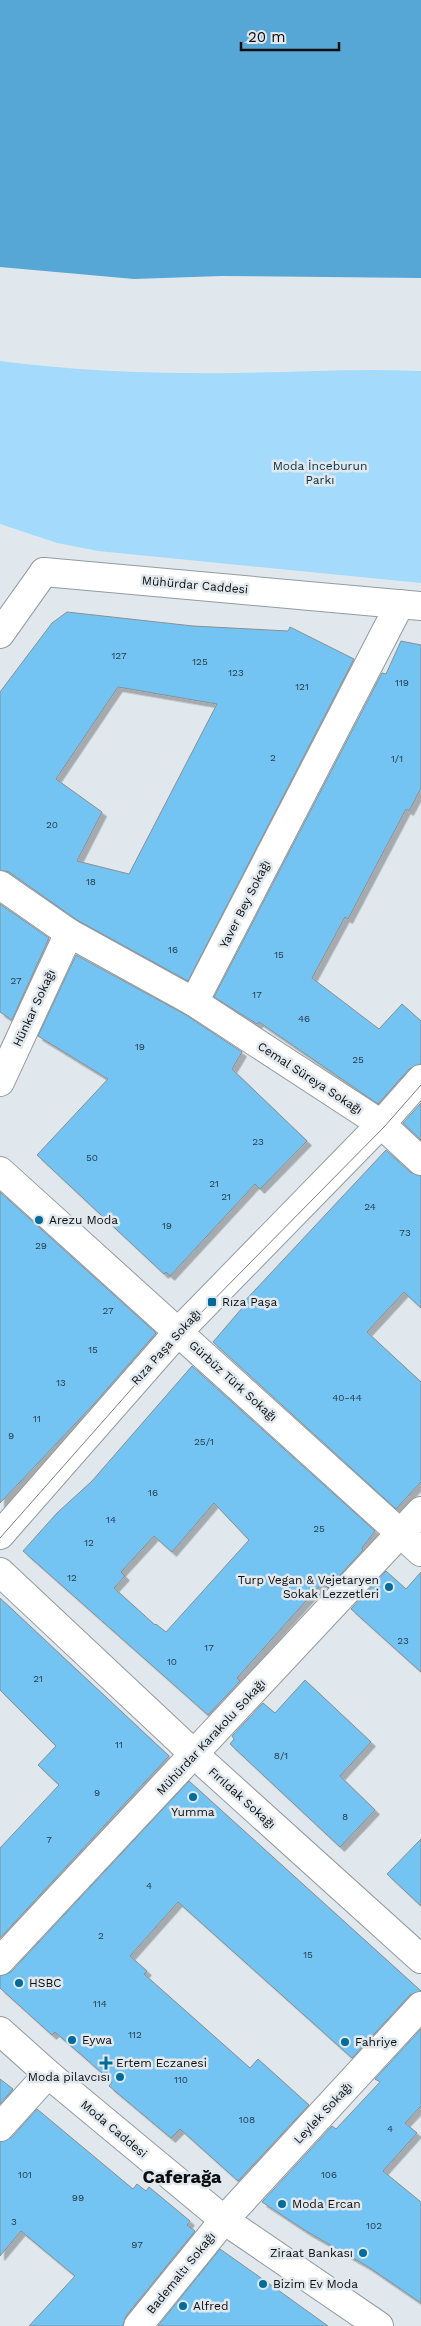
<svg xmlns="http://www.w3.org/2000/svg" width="421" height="2326" font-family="'Work Sans',sans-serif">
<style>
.green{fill:#a4dbfd}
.water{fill:#56a7d5}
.building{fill:#73c4f3;stroke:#888f93;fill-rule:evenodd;filter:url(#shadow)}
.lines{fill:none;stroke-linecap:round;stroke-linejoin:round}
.minor-casing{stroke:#949b9f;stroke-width:30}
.tertiary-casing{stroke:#949b9f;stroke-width:30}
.minor{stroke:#fff;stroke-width:28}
.tertiary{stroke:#fff;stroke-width:28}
.tram{stroke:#7a7f82;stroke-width:1}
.poi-dot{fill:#006c99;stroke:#e1e8ed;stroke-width:2}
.labels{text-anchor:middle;stroke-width:5;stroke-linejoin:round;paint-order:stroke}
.number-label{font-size:10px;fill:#263c49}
.park-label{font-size:12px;fill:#0a2f42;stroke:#e1e8ed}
.street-label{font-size:12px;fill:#0c0e10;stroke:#e1e8ed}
.poi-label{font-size:12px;fill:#0c0e10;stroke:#e1e8ed;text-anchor:start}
.district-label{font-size:18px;font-weight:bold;fill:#0c0e10;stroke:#e1e8ed}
</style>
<defs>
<filter id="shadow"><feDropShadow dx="4.5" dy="4.5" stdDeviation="0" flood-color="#0004"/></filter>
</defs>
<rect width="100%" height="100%" fill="#e1e8ed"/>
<path class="green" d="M 0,361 C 75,371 159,374 235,373 C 297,372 359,368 421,371 L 421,583 L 98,551 L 57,543 L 0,524 Z"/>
<polygon class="water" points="0,0 421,0 421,278 222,276 134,279 0,267"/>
<g class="building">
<path d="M 67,612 L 193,626 L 288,631 L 290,627 L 354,659 L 188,981 L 77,920 L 9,872 L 0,870 L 0,692 L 52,623 ZM 118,687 L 217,704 L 129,874 L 77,861 L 102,812 L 56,779 Z"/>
<polygon points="401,641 421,645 421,788 409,811 406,809 348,919 345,917 312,978 379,1029 402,1004 421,1021 421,1064 409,1069 378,1104 259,1022 257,1024 214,997 382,673 386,674"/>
<polygon points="0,904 49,938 12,1020 0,1012"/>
<polygon points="76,955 186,1015 242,1052 232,1069 307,1141 260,1189 255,1184 170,1276 166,1272 164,1274 37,1155 108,1079 38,1036"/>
<polygon points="421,1103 421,1140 403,1123"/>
<polygon points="386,1150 410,1172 421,1176 421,1308 404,1292 367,1332 421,1382 421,1482 396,1509 213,1342 243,1307 241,1305"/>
<polygon points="0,1192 156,1333 93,1405 0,1503"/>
<path d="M 192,1366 L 375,1531 L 362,1548 L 363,1550 L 328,1588 L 322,1583 L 237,1678 L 240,1681 L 208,1715 L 23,1551 L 57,1513 L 92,1481 ZM 214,1503 L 249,1540 L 166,1632 L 156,1624 L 155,1625 L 114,1588 L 125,1576 L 121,1572 L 154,1536 L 172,1552 Z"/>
<polygon points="386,1571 406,1589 421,1572 421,1672 351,1609"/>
<polygon points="0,1598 169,1756 0,1938 0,1848 59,1785 38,1765 56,1746 0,1690"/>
<polygon points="305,1680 371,1742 340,1776 375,1810 340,1847 230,1744 234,1739 232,1736 263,1703 275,1713"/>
<polygon points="189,1781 421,1991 410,1995 352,2058 178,1902 130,1956 147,1971 144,1974 250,2068 258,2059 309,2105 238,2181 180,2129 171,2138 109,2086 112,2082 77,2051 55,2032 52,2035 0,1988 0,1976 11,1972"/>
<polygon points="421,1839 421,1906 387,1874"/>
<polygon points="421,2029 421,2106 405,2123 417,2133 383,2171 421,2202 421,2303 367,2266 306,2231 262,2202 332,2126 336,2129 380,2082 375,2079"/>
<polygon points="0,2079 13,2089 0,2104"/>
<polygon points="37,2109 133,2189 137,2184 146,2191 149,2187 190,2221 187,2225 195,2231 126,2316 123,2326 29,2326 75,2276 21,2231 0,2256 0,2142 12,2137"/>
<polygon points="220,2249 278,2290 328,2326 158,2326"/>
</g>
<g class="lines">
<defs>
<g id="minor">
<polyline points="0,634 44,572"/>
<polyline points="0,885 69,933 194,1002 381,1124 421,1161"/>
<polyline points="194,1002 400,604"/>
<polyline points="0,1082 69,933"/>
<polyline points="0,1171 421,1552"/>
<polyline points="0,1535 178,1332 381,1124 421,1079"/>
<polyline points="0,1572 195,1755 421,1959"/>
<polyline points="0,1961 421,1511"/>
<polyline points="0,2127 48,2074"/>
<polyline points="138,2326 224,2220 421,2006"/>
</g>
<g id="tertiary">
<polyline points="44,572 421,606"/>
<polyline points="0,2031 48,2074 224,2220 379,2326"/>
</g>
</defs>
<use href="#minor" class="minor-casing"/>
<use href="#tertiary" class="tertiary-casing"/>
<use href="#minor" class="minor"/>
<use href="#tertiary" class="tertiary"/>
<polyline class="tram" points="0,1538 180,1334 384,1127 421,1085"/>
</g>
<g class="poi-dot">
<circle cx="39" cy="1220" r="5"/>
<rect x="207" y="1297" width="10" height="10" rx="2.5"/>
<circle cx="389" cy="1587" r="5"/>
<circle cx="193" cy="1797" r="5"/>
<circle cx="19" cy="1983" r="5"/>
<circle cx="72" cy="2040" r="5"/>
<circle cx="345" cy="2042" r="5"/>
<path d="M103.5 2055.5h5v5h5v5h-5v5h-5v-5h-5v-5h5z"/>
<circle cx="120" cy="2077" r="5"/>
<circle cx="282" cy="2204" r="5"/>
<circle cx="363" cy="2253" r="5"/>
<circle cx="263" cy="2284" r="5"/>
<circle cx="183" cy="2306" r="5"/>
</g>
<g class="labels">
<g class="number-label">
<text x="119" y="659">127</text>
<text x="200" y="665">125</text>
<text x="236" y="676">123</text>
<text x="402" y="686">119</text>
<text x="302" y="690">121</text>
<text x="273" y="761">2</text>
<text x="397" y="762">1/1</text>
<text x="52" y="828">20</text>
<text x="91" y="885">18</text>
<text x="173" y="953">16</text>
<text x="279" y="958">15</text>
<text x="16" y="984">27</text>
<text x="257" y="998">17</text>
<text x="304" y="1022">46</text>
<text x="140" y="1050">19</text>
<text x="358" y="1063">25</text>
<text x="258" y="1145">23</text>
<text x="92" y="1161">50</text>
<text x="214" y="1187">21</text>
<text x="226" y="1200">21</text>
<text x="370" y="1210">24</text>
<text x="167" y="1229">19</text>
<text x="405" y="1236">73</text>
<text x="41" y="1249">29</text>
<text x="108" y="1314">27</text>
<text x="93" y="1353">15</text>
<text x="61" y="1386">13</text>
<text x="347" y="1401">40-44</text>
<text x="37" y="1422">11</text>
<text x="11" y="1439">9</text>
<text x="204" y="1445">25/1</text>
<text x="153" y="1496">16</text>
<text x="111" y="1523">14</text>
<text x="319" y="1532">25</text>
<text x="89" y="1546">12</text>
<text x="72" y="1581">12</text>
<text x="403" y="1644">23</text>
<text x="209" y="1651">17</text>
<text x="172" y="1665">10</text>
<text x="38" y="1682">21</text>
<text x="119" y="1748">11</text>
<text x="281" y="1759">8/1</text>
<text x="97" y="1796">9</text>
<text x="345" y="1820">8</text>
<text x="49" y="1843">7</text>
<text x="149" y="1889">4</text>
<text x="101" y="1939">2</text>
<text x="308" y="1958">15</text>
<text x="100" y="2007">114</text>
<text x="135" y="2038">112</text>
<text x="181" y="2083">110</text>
<text x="247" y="2123">108</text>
<text x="390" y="2132">4</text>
<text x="25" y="2178">101</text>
<text x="329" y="2178">106</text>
<text x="78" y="2201">99</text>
<text x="14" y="2225">3</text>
<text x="374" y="2229">102</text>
<text x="137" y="2248">97</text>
</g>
<g class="park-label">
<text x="320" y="470">Moda İnceburun<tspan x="320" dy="14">Parkı</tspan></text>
</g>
<g class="street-label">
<text transform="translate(195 585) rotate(5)" y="4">Mühürdar Caddesi</text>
<text transform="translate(245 904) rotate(-63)" y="4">Yaver Bey Sokağı</text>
<text transform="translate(34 1008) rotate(-65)" y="4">Hünkar Sokağı</text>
<text transform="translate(310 1078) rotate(33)" y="4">Cemal Süreya Sokağı</text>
<text transform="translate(166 1347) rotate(-48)" y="4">Rıza Paşa Sokağı</text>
<text transform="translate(233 1381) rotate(42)" y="4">Gürbüz Türk Sokağı</text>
<text transform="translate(211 1737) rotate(-47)" y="4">Mühürdar Karakolu Sokağı</text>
<text transform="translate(242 1798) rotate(42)" y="4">Fırıldak Sokağı</text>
<text transform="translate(323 2113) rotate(-47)" y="4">Leylek Sokağı</text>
<text transform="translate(114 2129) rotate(40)" y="4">Moda Caddesi</text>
<text transform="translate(181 2273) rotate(-51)" y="4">Bademaltı Sokağı</text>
</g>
<g class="poi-label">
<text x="49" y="1224">Arezu Moda</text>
<text x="222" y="1306">Rıza Paşa</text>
<text x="379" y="1584" text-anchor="end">Turp Vegan &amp; Vejetaryen<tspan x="379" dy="14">Sokak Lezzetleri</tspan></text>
<text x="193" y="1816" text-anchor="middle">Yumma</text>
<text x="29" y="1987">HSBC</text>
<text x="82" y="2044">Eywa</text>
<text x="355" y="2046">Fahriye</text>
<text x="116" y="2067">Ertem Eczanesi</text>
<text x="110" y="2081" text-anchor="end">Moda pilavcısı</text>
<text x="292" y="2208">Moda Ercan</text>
<text x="353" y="2257" text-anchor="end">Ziraat Bankası</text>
<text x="273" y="2288">Bizim Ev Moda</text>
<text x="193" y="2310">Alfred</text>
</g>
<g class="district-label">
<text x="182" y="2183">Caferağa</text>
</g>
</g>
<path d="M241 42v8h98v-8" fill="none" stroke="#0c0e10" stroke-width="2.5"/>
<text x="248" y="42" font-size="15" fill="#0c0e10" stroke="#e1e8ed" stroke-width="4" paint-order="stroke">20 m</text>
</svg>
